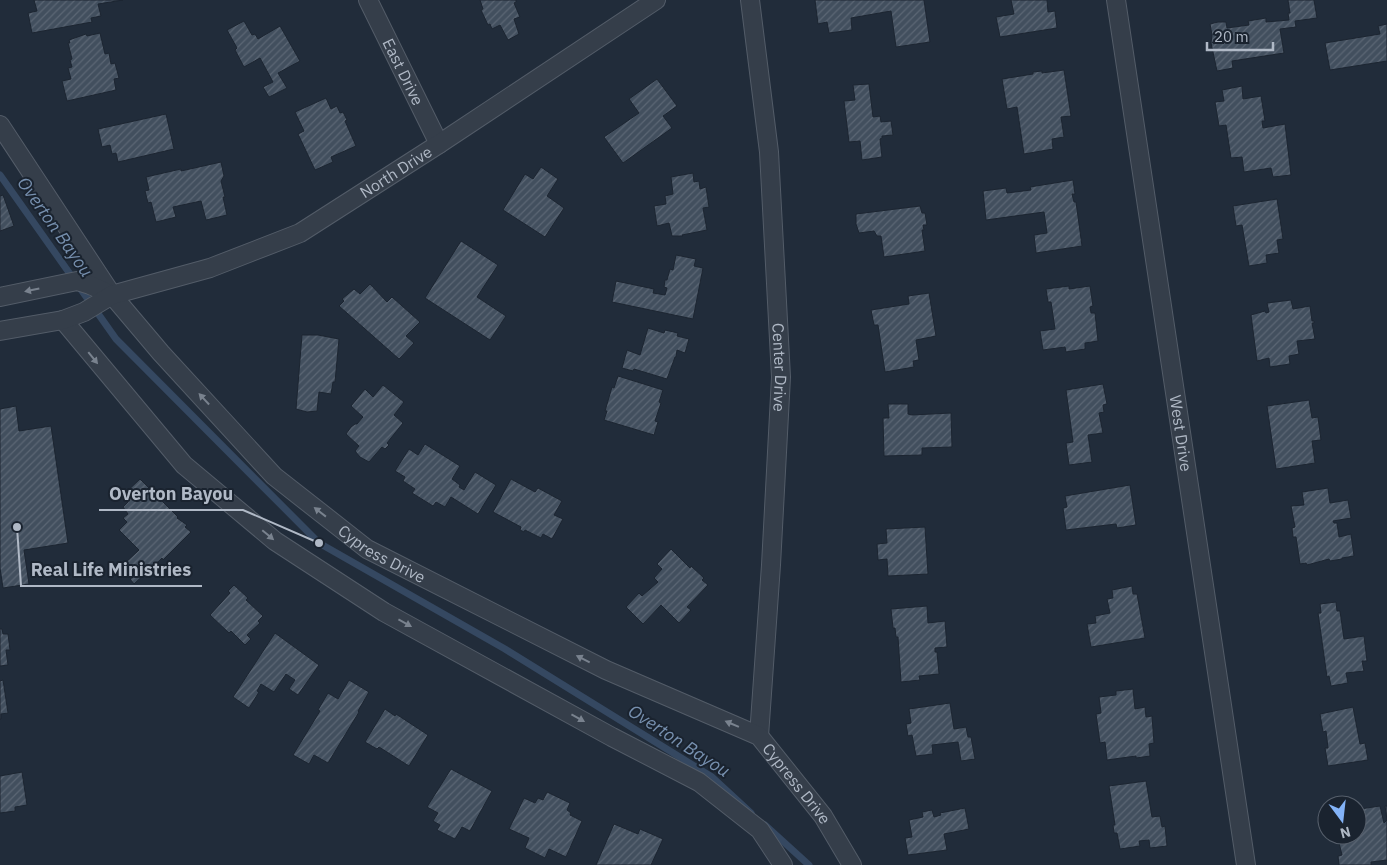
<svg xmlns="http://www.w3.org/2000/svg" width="1387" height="865" font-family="'IBM Plex Sans',sans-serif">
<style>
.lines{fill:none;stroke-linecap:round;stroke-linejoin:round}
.stream{stroke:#354861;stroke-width:7}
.building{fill:url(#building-hatch);stroke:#1c2531}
.minor-casing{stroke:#535c68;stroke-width:20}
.minor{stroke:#353e4a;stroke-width:18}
.oneway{fill:#79828e}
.labels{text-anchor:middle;stroke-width:4;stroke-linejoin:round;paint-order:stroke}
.street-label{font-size:16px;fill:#b0b9c6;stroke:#1a232f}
.water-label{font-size:18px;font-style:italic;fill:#7790af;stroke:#1a232f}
.leader{fill:none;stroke:#b0b9c6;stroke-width:2}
.callout-dot{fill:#b0b9c6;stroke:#1a232f;stroke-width:2}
.callout-label{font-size:18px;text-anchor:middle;font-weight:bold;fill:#b0b9c6;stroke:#1a232f;stroke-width:4;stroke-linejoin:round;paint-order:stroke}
</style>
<defs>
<pattern id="building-hatch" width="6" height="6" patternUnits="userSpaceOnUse" patternTransform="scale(1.25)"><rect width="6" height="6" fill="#424f5e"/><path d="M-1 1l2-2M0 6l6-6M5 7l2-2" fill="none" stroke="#5b6674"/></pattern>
</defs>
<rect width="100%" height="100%" fill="#212c3a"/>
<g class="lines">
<g class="stream">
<polyline points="0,175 116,339 319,543 505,649 712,777 751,813"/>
<polyline points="765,825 809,865"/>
</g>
</g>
<g class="building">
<polygon points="34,0 123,0 98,4 101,16 91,18 92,22 32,33 28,13 37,11"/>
<polygon points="480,0 516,0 516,2 514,3 520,17 514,19 519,34 508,40 500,25 492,29 490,24 488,25 481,10 483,9"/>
<polygon points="815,0 924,0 930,42 896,47 891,11 851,18 852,30 829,33 827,22 818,24"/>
<polygon points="1011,0 1047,0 1048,12 1055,11 1057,28 1000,37 996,17 1014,14"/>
<polygon points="1288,0 1314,0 1317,18 1295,21 1296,27 1280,29 1284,53 1232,61 1233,68 1217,71 1211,43 1212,35 1210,24 1218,22 1226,22 1227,28 1249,25 1248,21 1266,18 1266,22 1289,20 1288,13 1290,13"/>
<polygon points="244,21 252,35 255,34 258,39 280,26 300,61 278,73 287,88 269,97 263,87 273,82 260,58 244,67 235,50 237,48 227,30"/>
<polygon points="1387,24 1387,61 1330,70 1325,43 1380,34 1378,26"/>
<polygon points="100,33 105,54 109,53 111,64 115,63 119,78 114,79 116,90 67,101 62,81 71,79 68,68 72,67 70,60 72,59 68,43 70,43 69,40 86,34 87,36"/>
<polygon points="1064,70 1071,116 1061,117 1064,137 1052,139 1053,149 1024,154 1017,107 1007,109 1002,79 1033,74 1033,72 1042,71 1042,73"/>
<polygon points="657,79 677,106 663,116 672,128 623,163 604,137 639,113 629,99"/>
<polygon points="869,84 873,117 880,116 881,122 891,121 893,135 882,136 882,138 880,139 882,157 862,160 860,141 849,142 844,101 855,100 853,85"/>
<polygon points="1242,86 1243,99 1261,96 1265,121 1262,121 1263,128 1285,124 1291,175 1273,177 1271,168 1244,172 1242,157 1231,158 1226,125 1219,126 1215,102 1224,101 1222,90"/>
<polygon points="326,98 331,109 337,106 340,113 343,112 347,120 345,121 356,146 331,157 333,162 315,170 298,134 304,131 295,112"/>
<polygon points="166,114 174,149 118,162 116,153 112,154 110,145 102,147 98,129"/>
<polygon points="221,162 224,176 221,181 225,197 223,197 227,215 206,220 201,201 173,207 176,217 156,222 151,202 148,203 145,191 149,190 146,177 181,169 181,171"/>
<polygon points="541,167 558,179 547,196 564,208 545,237 503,210 525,174 533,179"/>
<polygon points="693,173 694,182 699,181 700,189 706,187 709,207 703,208 707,230 682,235 683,236 672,236 669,223 657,226 654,206 666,204 665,196 673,194 671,177"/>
<polygon points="1073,180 1075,194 1072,194 1074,202 1076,202 1082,246 1036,253 1034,235 1047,233 1044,212 986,220 983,191 1006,188 1007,193 1031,190 1030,187"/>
<polygon points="3,195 14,226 0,231 0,196"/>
<polygon points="1277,199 1283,239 1277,240 1279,253 1266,255 1267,263 1249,266 1242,225 1236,226 1233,206"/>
<polygon points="920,206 922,213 925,213 927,225 923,225 924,230 922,230 925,251 884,257 881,236 877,236 874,231 859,233 856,224 856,214"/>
<polygon points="461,241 498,265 477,297 506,316 490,340 425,298"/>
<polygon points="676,255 696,259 694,266 703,268 693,319 612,302 616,281 654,289 653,293 665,295 667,288 664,287 665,280 667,280 670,269 673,270"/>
<polygon points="370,284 387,302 392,297 420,322 406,336 414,343 399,359 339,306 344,301 342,299 354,289 360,294"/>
<polygon points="1069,286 1069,289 1090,286 1093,306 1090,307 1091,313 1095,313 1098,341 1085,343 1085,349 1066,352 1065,347 1043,350 1040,331 1055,329 1051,302 1048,302 1046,289"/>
<polygon points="929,293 936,336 916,340 919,360 913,361 914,367 885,372 878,325 874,325 871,310 909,304 908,296"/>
<polygon points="1291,300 1293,309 1310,306 1312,321 1314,321 1314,323 1312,323 1315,339 1297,341 1299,354 1289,356 1290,364 1270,367 1269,358 1257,361 1251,315 1265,311 1266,313 1269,312 1267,303"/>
<polygon points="648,328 664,333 665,330 678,333 677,336 689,339 685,353 677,350 676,357 675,357 667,379 634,369 633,371 622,368 627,350 640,355"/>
<polygon points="302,335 318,335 339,339 335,382 333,382 331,394 319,392 317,411 307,412 296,409"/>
<polygon points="618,376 663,390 659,402 661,403 655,421 658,422 654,435 604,420 607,411 605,411 612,387 614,388"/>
<polygon points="1103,384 1107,404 1103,405 1104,412 1099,413 1103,433 1088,435 1092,462 1069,465 1066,443 1073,442 1066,390"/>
<polygon points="383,385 404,402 394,415 403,423 387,443 389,445 385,449 382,447 369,462 360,457 355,451 359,446 346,434 351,427 355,424 357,424 363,417 351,406 365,389 373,397"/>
<polygon points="1309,400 1312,418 1318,417 1321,440 1312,441 1315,463 1276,469 1267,406"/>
<polygon points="888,404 908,404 908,414 912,415 951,413 952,447 922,448 922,455 884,456 883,418 889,418"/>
<polygon points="16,406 19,431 51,426 68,543 24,550 29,584 3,588 0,568 0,409"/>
<polygon points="425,444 460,466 452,479 460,485 459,487 464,490 475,472 496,485 478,514 451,497 445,507 436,502 433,506 412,493 415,489 403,481 405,477 395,471 409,449 418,455"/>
<polygon points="140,479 178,517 177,518 187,525 185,527 191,532 163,560 162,558 134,584 130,579 133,577 129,573 130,572 123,565 139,550 119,530 127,522 123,518 128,514 123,507 128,502 122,496"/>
<polygon points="511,479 535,492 538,488 562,501 554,515 563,519 552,539 543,534 541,538 525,530 524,532 520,530 521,527 493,512"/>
<polygon points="1130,485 1136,525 1117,528 1116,524 1066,530 1063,508 1067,507 1065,496"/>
<polygon points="1328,488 1330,503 1348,500 1351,518 1333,521 1334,523 1337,523 1339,537 1351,534 1354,556 1342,558 1342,559 1330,561 1329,559 1307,565 1306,563 1300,564 1296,537 1293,537 1292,528 1295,527 1291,506 1304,505 1302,492"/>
<polygon points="925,527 928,574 888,576 887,559 878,560 877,544 887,543 886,529"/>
<polygon points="671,549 690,568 691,566 704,578 702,580 708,585 687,607 691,610 679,623 661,605 643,624 626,607 639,593 642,596 658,582 654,578 662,569 657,564"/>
<polygon points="234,585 248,598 246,600 263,616 258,621 260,623 247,635 251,639 245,645 231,631 229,633 210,615 230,593 228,591"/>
<polygon points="1132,586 1133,594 1137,594 1145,638 1091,647 1087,624 1096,623 1095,616 1110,613 1107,599 1113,598 1112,590"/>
<polygon points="1336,602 1337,611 1340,611 1344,639 1364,636 1367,661 1362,661 1364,671 1346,673 1348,683 1331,686 1329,676 1327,677 1318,613 1321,613 1320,604"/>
<polygon points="927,606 928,623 945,621 947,647 935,648 935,652 937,652 939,674 919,676 920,680 901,682 898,637 896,637 895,628 893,628 891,609"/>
<polygon points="0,629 2,629 3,634 8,634 10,650 6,650 8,665 0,666"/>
<polygon points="275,633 319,665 298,695 289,689 295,680 286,674 274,692 261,684 257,691 259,692 249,708 233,697"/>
<polygon points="3,680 8,713 1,714 1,719 0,719 0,681"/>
<polygon points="349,680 369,692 358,711 359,712 328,763 314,755 309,764 293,755 320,711 318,710 328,693 338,699"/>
<polygon points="1133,689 1135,709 1145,707 1146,717 1152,716 1154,743 1149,744 1150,756 1136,758 1136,756 1107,760 1105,742 1100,743 1096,714 1101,713 1099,697 1116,695 1116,691"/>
<polygon points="950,703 954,729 966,727 968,737 971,737 975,759 961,761 958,742 932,745 933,754 916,756 912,735 908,736 906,724 911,723 909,709"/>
<polygon points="1353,707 1360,744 1365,743 1368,760 1328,766 1325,748 1328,748 1326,731 1323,732 1320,714"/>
<polygon points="385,709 395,716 396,714 428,735 409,766 379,747 377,749 365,742"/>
<polygon points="451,769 492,791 470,831 462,827 455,839 437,830 440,825 433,821 438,813 427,807"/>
<polygon points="22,772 27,805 15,807 15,811 0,813 0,776"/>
<polygon points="1146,781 1152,817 1160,816 1162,827 1165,826 1167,846 1150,848 1149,840 1139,841 1140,846 1120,849 1117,833 1114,833 1113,825 1115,825 1109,786"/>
<polygon points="547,792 570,803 567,810 571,813 570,815 582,821 566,857 549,849 545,858 525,848 529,838 509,829 524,798 535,803 538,798 543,800"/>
<polygon points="1380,806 1384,823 1387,820 1385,806 1387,806 1387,860 1371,862 1371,865 1339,865 1338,856 1342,855 1337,835 1357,835 1357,808 1359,807 1360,809"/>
<polygon points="965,808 969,829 944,834 947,850 908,855 905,838 912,837 909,820 923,817 922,812 932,810 934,817 941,815 940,813"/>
<polygon points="614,824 638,834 640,829 663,839 651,865 596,865"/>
</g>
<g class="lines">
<defs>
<g id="minor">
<path id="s1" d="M 368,0 L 439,144"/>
<path id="s2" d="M 750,0 L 769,152 L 781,377 L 771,565 L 759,736"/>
<path id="s3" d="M 1116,0 L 1246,865"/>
<path id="s4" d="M 0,125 L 112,295 L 161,353 L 274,476 L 367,549 L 606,670 L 759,736 L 823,816 L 852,865"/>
<polyline points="0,297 77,281 90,285 112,295"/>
<polyline points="63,320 184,465 275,541 384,612 612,737 699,782 760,830 783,865"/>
<path id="s5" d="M 0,331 L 63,320 L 84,312 L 112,295 L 210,268 L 300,233 L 439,144 L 656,0"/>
</g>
</defs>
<use href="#minor" class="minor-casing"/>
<use href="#minor" class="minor"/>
</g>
<defs><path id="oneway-solid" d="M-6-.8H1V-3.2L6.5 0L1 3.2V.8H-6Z" transform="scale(1.25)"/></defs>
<g class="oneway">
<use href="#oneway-solid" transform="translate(32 290) rotate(168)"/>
<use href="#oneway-solid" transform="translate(93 358) rotate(51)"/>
<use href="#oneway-solid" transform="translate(204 399) rotate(-133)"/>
<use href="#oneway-solid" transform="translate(320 512) rotate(-142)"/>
<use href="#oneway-solid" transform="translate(268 535) rotate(40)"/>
<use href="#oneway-solid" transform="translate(405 623) rotate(29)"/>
<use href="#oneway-solid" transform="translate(583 659) rotate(-153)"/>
<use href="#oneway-solid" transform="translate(578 718) rotate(29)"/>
<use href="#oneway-solid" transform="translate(732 724) rotate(-157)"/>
</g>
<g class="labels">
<g class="street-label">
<text dy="6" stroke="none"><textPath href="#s1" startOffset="80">East Drive</textPath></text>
<text dy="6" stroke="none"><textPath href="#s5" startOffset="431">North Drive</textPath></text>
<text dy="6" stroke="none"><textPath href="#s2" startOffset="369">Center Drive</textPath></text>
<text dy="6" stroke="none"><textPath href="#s3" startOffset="438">West Drive</textPath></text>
<text dy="6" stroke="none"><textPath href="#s4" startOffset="580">Cypress Drive</textPath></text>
<text dy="6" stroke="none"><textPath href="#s4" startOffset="1060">Cypress Drive</textPath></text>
</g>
<g class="water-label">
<text transform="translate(55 227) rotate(55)" y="6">Overton Bayou</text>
<text transform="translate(679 741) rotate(33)" y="6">Overton Bayou</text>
</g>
</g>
<path class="leader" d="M319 543L243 510H99M17 527L21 586H202"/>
<g class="callout-dot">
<circle cx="319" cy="543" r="5"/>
<circle cx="17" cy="527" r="5"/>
</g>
<g class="callout-label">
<text x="171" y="500">Overton Bayou</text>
<text x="111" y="576">Real Life Ministries</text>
</g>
<g transform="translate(1342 820) rotate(165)"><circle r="24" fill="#1a232f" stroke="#565f6b"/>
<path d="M0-4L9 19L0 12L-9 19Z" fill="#83b3f8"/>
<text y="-8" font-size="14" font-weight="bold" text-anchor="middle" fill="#b0b9c6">N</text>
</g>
<path d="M1207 42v8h66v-8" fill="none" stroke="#b0b9c6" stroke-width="2.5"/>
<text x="1214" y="42" font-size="15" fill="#b0b9c6" stroke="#1a232f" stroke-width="4" paint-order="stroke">20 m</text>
</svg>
